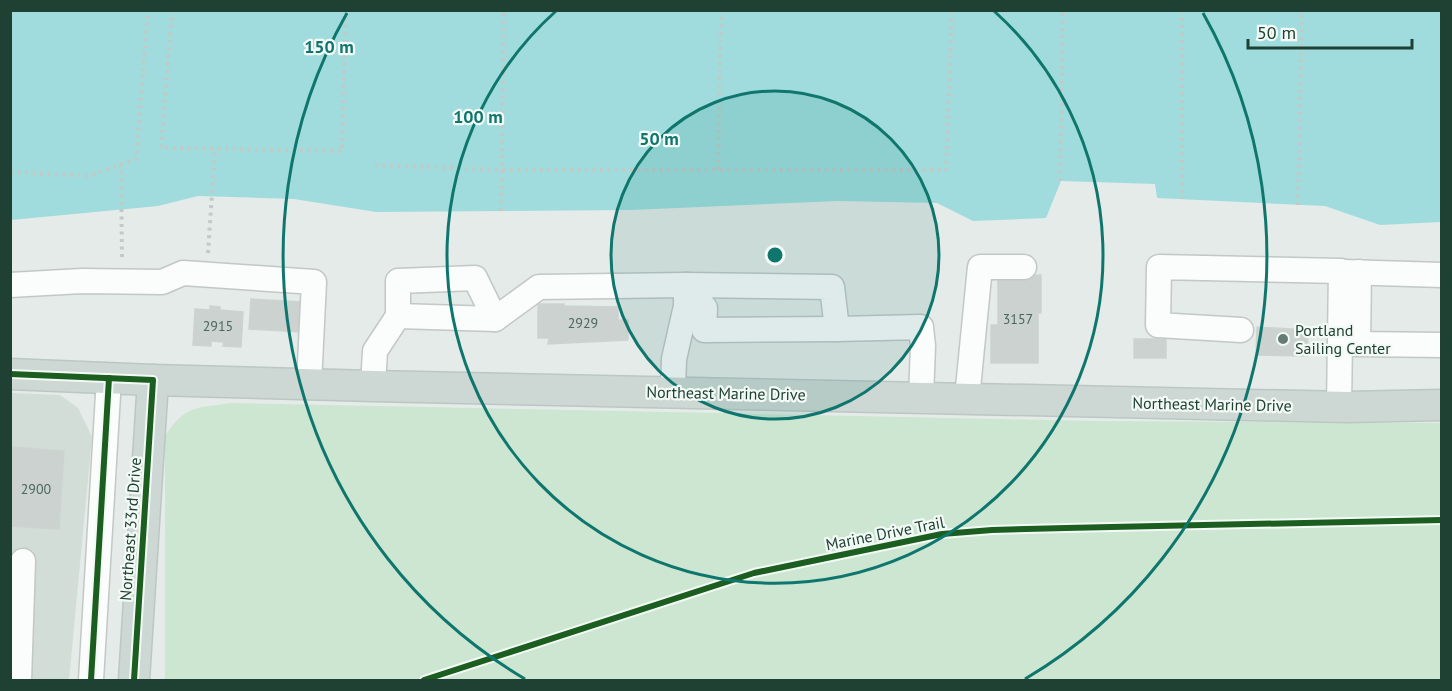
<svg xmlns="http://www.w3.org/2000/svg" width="1452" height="691" font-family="'PT Sans',sans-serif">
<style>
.built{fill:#d2ddd7}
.green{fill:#cce6d1}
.water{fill:#a0dcde}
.building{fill:#cbd2cf;stroke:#cdd4d0;stroke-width:1.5}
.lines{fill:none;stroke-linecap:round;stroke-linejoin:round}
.minor-casing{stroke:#c2c8c5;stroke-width:27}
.major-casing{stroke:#bcc7c3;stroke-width:33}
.path{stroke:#c0cbc6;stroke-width:4;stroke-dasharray:3 4.5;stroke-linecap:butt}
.minor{stroke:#fbfcfc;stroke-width:24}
.major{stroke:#cdd7d3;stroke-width:30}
.cycleway-casing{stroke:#f3faf6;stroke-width:10}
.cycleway{stroke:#1b5e20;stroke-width:6}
.ring{fill:none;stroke:#0f766e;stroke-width:3}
.poi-dot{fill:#647c73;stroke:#f3faf6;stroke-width:2}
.labels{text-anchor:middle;stroke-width:4.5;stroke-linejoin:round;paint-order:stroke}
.number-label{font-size:14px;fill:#4b665c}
.poi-label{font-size:16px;fill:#1f4134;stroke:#f3faf6;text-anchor:start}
.street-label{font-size:16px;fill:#1f4134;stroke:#f3faf6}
.centre{fill:#0f766e;stroke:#f3faf6;stroke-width:3}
.ring-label{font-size:18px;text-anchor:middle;font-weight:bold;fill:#0f766e;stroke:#f3faf6;stroke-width:4.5;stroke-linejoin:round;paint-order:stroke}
</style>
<rect width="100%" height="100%" fill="#e5ebe8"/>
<polygon class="built" points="10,393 60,395 78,408 92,437 69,680 11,680"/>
<path class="green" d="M 232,403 L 1096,421 L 1441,423 L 1441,680 L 165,680 L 165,436 C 186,404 198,408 232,403 Z"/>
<polygon class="water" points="11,10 1441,11 1441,222 1380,225 1325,206 1157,198 1155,184 1061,181 1046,218 973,221 937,203 838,201 631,210 376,212 294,199 198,196 158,206 11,220"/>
<g class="building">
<polygon points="1041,275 1041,313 1038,313 1038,363 991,363 991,325 998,325 998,276"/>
<polygon points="251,299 302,302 301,332 249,329"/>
<polygon points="538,304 564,304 564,306 618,307 618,320 628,320 628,340 548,344 549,338 538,338"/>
<polygon points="210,306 220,307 220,310 243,312 241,347 223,346 224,342 211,341 211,346 193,345 195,309 210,310"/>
<polygon points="1257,327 1308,330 1307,356 1256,355"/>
<rect x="1134" y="339" width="32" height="19"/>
<polygon points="10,447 64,451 59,529 10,526"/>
</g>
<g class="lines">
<defs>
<g id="minor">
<polyline points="1344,272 1442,275"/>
<polyline points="1359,272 1358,344 1442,345"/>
<polyline points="10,285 82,281 162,282 183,273 314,282 309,384"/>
<polyline points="686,285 705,308 704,330 837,329"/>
<polyline points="398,316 495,319 539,287 686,285 832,287 837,329 921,327 923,346 921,397"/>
<polyline points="1241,330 1158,325 1159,267 1341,271 1339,406"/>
<polyline points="373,386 375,351 398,316 398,281 475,278 495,319"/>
<polyline points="673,392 674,359 686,306 686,285"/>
<polyline points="967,398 980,267 1024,267"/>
<polyline points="19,680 23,561"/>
<polyline points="91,680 109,378"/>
</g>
<g id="major">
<polyline points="10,374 153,380 373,386 1347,407 1442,405"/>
<polyline points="134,680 153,380"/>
</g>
</defs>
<use href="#minor" class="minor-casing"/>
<use href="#major" class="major-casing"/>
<g class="path">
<polyline points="172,10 161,148 342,151 346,10"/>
<polyline points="1182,10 1182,199"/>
<polyline points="10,21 11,10"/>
<polyline points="121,164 122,259"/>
<polyline points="375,165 502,170 946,170 952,10"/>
<polyline points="718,170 721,10"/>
<polyline points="10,172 89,176 136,159 148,10"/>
<polyline points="1060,181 1063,10"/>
<polyline points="1298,205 1302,10"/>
<polyline points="501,211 504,10"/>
<polyline points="208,253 215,149"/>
</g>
<use href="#minor" class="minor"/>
<use href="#major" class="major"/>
<defs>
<g id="cycleway">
<polyline points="10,374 153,380 134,680"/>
<polyline points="91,680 109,378"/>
<polyline points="424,680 754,573 942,534 992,530 1066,528 1442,520"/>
</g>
</defs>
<use href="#cycleway" class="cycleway-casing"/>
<use href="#cycleway" class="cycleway"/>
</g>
<circle cx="775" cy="255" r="164" fill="#0f766e" fill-opacity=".12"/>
<g class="ring">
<circle cx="775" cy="255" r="164"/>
<path d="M994 11A328 328 0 1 1 556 11"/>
<path d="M525 679A492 492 0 0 1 347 13M1203 13A492 492 0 0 1 1025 679"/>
</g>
<circle class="poi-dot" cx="1283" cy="339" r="6"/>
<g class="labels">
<g class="number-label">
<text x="1018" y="324">3157</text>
<text x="583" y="328">2929</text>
<text x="218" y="331">2915</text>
<text x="36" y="494">2900</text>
</g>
<g class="poi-label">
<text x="1295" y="336">Portland<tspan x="1295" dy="18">Sailing Center</tspan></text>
</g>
<g class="street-label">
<text transform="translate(726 393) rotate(1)" y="6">Northeast Marine Drive</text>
<text transform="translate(1212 404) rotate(1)" y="6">Northeast Marine Drive</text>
<text transform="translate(130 529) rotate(-86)" y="6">Northeast 33rd Drive</text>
<text transform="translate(885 533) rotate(-11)" y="6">Marine Drive Trail</text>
</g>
</g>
<circle cx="775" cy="255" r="9" class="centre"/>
<g class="ring-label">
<text x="329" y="53">150 m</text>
<text x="478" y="123">100 m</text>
<text x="659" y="145">50 m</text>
</g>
<rect width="1452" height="691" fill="none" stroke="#1f4134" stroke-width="24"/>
<path d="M1248 39v9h164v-9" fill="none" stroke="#1f4134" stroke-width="3"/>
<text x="1257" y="39" font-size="18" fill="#1f4134" stroke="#f3faf6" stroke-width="4.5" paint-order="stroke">50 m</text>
</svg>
